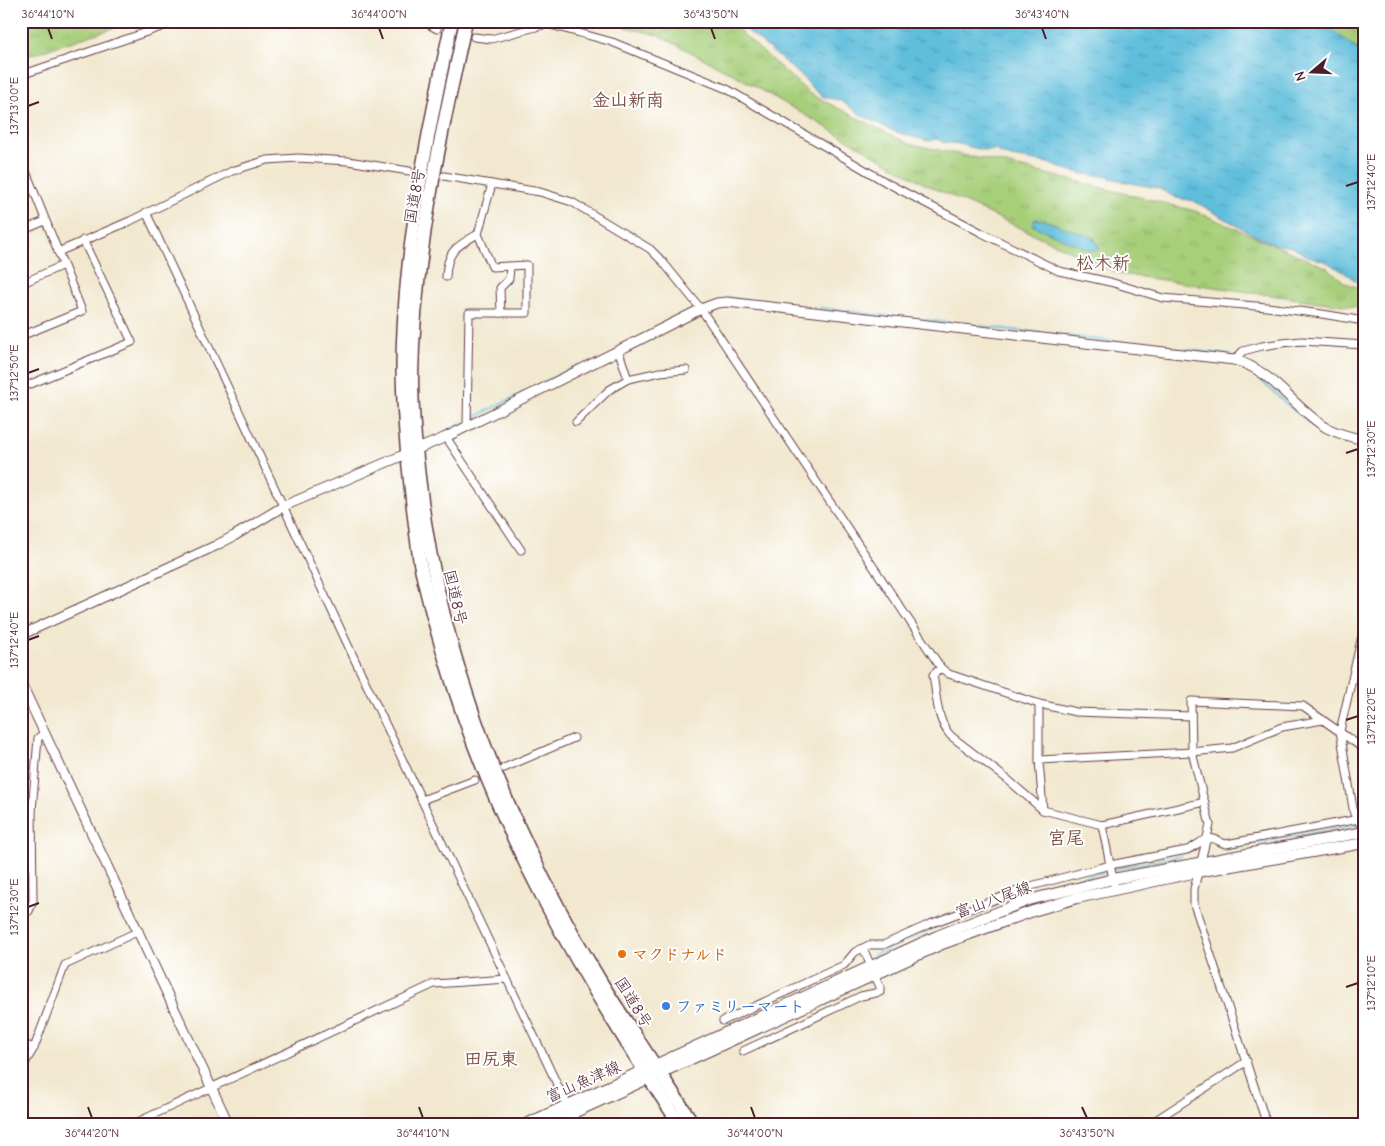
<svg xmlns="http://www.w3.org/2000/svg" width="1385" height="1146" font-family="'Comic Neue','Klee One',sans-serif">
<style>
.grass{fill:url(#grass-tufts);stroke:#787752}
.water{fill:url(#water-ripples);stroke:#546e84}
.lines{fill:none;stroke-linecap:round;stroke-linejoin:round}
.stream{stroke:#5ebedc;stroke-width:2}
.river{stroke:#5ebedc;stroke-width:12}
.street-casing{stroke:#633d44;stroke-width:9}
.secondary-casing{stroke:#633d44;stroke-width:11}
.primary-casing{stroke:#633d44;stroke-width:12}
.highway-casing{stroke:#633d44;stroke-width:15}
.street{stroke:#fff;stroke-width:7}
.secondary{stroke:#fff;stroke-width:9}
.primary{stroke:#fff;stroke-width:10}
.highway{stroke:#fff;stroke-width:12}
.ticks{fill:none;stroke:#4a1f2b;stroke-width:2}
.food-dot{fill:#e8710a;stroke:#fff;stroke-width:2}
.shop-dot{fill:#3f7fe0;stroke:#fff;stroke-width:2}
.labels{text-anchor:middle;stroke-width:4;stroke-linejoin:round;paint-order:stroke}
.street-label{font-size:16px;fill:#4a1f2b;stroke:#fff}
.food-label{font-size:16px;font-weight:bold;fill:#c56008;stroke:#fff;text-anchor:start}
.shop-label{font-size:16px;font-weight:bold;fill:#366cbe;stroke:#fff;text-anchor:start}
.neighbourhood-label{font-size:18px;font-weight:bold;fill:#7e5346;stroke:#fff}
.neatline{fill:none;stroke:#4a1f2b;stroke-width:2}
.ticks-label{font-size:12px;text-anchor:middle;fill:#4a1f2b}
</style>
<defs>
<pattern id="grass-tufts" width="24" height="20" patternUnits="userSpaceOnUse" patternTransform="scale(1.25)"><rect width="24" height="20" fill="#a7cf7a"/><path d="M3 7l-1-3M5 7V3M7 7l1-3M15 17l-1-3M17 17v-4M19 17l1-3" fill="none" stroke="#91b16a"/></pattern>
<pattern id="water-ripples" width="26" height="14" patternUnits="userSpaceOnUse" patternTransform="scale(1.25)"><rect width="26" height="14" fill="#5ebedc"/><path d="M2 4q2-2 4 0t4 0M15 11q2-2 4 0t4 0" fill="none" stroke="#509ab3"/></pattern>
</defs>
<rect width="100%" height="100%" fill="#fff"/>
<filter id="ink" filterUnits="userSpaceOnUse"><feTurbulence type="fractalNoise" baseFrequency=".02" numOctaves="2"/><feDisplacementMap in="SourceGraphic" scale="10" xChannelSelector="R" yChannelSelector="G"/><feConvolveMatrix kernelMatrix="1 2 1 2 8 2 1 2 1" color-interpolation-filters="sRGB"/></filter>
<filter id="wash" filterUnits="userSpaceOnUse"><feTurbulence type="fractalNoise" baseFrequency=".0096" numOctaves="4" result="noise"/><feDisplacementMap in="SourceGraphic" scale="20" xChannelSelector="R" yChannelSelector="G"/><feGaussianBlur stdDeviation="1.12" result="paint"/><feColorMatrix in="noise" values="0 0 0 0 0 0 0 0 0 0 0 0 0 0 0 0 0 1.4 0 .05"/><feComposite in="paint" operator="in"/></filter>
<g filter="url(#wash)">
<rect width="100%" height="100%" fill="#f1e8cf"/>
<g class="grass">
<polygon points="21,21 135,21 21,58"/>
<polygon points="600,21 728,21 810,94 909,144 1002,163 1195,211 1328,268 1345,283 1364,289 1364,308 1120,274 925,184 737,76 658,35"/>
<polygon points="1320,21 1364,21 1364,55"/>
</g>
<g class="water">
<path d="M 736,21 L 1320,21 L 1364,54 L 1364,288 L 1348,275 L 1327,262 L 1308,256 L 1292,247 L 1274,244 L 1252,234 L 1194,201 L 1177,198 L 1157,188 L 1126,182 L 1103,176 L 1084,174 L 1057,167 L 1048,163 L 1011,157 L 1000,153 L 996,150 C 992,150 987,151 984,150 C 976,148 968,147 960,144 C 952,142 945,145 937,139 L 928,141 L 893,131 L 860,114 L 840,100 L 823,97 L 811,87 L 805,79 Z"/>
<path d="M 1035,219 L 1044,220 L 1094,238 L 1100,249 C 1089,254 1081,244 1070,242 L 1032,225 Z"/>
</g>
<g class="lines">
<g class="stream">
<polyline points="728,298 746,300"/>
<polyline points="820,308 1230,355"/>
<path d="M 1258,378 C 1280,397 1313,431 1340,440 C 1348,442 1356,443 1364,445"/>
<polyline points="469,420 579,365"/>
<polyline points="444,432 464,422"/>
<polyline points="1221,849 1357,825"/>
<polyline points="1113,869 1182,856"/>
<polyline points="874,955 938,925 1025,893 1109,870"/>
</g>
<polyline class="river" points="1364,1125 1364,1124"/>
</g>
</g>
<g filter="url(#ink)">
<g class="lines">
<defs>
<g id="street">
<polyline points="423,21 437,29"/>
<polyline points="474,37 491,39 547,24 612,42 727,89 889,184 982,233 1059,271 1110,282 1163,298 1267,307 1322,314 1364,321"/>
<polyline points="21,75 179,21"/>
<polyline points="21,159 82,311 21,336"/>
<polyline points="444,176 540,192 572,202 650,249 663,262 701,309 941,668 949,674 1039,704 1076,712 1191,716"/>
<polyline points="146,212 353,656 567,1105 579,1125"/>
<polyline points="21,231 45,221"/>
<polyline points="58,252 130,221 232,171 267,160 298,158 348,161 409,171"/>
<path d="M 446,277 C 447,250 457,246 478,234"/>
<polyline points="21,284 63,265"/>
<polyline points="501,313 500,288 509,279 510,266"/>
<polyline points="1234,360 1243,351 1262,346 1282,343 1302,341 1364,345"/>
<polyline points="628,379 660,372 686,370"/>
<polyline points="21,388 132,342 83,240"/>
<polyline points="576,422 609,390 628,379 619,352"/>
<polyline points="467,426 469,313 527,313 527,265 492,267 478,234 492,184"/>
<polyline points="446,437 521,550"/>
<polyline points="1364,627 1340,731 1354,814 1364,830"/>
<path d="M 941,668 L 933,675 C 937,696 936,720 951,736 L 1007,779 L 1043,810 L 1102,825 L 1115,889"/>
<polyline points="1039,704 1039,760 1043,810"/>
<polyline points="1039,760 1192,752 1232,748 1282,727 1323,720"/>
<polyline points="504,768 574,738"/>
<polyline points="422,800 475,780"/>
<polyline points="21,816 32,811"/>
<polyline points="1102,825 1205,802"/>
<polyline points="21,916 29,911 33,901 32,811 38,738 44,733"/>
<path d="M 723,1021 L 844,965 L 855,952 L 869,945 L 883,945 L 930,924 L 1031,886 L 1110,865 L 1187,850 C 1195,847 1206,836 1214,839 C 1219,840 1220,843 1226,844 L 1364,818"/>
<polyline points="21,1043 34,1048"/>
<polyline points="743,1051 861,996 880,992 880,987 863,948"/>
<polyline points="21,1070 34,1048 65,965 139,931"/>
<polyline points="131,1125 434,984 507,979"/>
<polyline points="1148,1125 1247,1061"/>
<polyline points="1267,1125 1194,904 1194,889 1210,825 1192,752 1191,701 1303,706 1364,749"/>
</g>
<g id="secondary">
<path d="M 21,635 L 215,546 L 234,536 L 284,506 L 446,437 L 701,309 L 717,303 L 727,302 L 1234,360 C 1272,369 1294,409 1327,428 C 1338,434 1351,437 1364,440"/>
<polyline points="21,683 229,1125"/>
</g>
<g id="primary">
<polyline points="524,1125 937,936 1029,900 1113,879 1364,832"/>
<polyline points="547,1125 942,944 1033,911 1077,898 1197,872 1364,843"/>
</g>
<g id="highway">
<path d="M 452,21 C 429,126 407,233 403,341 C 401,388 405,435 410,481 C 413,509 416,536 420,563 C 427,598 437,632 447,665 C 497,833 583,980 680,1125"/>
<path d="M 466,21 C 440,138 414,255 412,376 C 412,425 418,474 425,522 C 451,688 517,844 604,987 C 633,1033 664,1079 694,1125"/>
</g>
</defs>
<use href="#street" class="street-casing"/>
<use href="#secondary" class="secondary-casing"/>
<use href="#primary" class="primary-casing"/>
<use href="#highway" class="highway-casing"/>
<use href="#street" class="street"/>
<use href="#secondary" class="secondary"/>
<use href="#primary" class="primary"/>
<use href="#highway" class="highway"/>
</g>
</g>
<path class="ticks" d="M 48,28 L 52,39M 379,28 L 383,39M 711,28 L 715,39M 1042,28 L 1046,39M 28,106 L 39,102M 1346,186 L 1358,182M 28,373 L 39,369M 1346,453 L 1358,449M 28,640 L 39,636M 1346,720 L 1358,716M 28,907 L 39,903M 1346,987 L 1358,983M 88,1107 L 92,1118M 419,1107 L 423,1118M 751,1107 L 755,1118M 1082,1107 L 1087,1118"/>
<circle class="food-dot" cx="622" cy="954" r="5"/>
<circle class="shop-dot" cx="666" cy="1006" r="5"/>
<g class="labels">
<g class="street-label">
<text transform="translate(414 196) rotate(-80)" y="6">国道8号</text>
<text transform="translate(456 597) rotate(77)" y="6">国道8号</text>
<text transform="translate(993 899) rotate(-20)" y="6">富山八尾線</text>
<text transform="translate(634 1002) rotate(58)" y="6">国道8号</text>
<text transform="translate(583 1081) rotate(-24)" y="6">富山魚津線</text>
</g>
<g class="food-label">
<text x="632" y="960">マクドナルド</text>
</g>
<g class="shop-label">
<text x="676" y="1012">ファミリーマート</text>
</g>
<g class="neighbourhood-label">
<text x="628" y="106">金山新南</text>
<text x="1103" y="269">松木新</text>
<text x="1066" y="844">宮尾</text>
<text x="491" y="1065">田尻東</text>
</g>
</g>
<rect width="1385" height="1146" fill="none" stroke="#fff" stroke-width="55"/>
<g transform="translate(1312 72) rotate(251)" stroke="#ffffff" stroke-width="4" paint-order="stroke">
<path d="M0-4L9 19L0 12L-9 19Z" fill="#4a1f2b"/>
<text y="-8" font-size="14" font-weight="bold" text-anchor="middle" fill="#4a1f2b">N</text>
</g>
<rect x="28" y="28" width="1330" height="1090" class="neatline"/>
<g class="ticks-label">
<text x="48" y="18">36°44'10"N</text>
<text x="379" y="18">36°44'00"N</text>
<text x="711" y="18">36°43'50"N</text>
<text x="1042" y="18">36°43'40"N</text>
<text transform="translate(14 106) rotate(-90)" y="4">137°13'00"E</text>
<text transform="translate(1371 182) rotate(-90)" y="4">137°12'40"E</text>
<text transform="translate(14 373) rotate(-90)" y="4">137°12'50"E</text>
<text transform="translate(1371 449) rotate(-90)" y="4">137°12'30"E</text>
<text transform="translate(14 640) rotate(-90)" y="4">137°12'40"E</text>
<text transform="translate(1371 716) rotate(-90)" y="4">137°12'20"E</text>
<text transform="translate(14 907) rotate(-90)" y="4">137°12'30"E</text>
<text transform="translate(1371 983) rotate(-90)" y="4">137°12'10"E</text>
<text x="92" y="1137">36°44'20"N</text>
<text x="423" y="1137">36°44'10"N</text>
<text x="755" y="1137">36°44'00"N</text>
<text x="1087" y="1137">36°43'50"N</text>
</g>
</svg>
